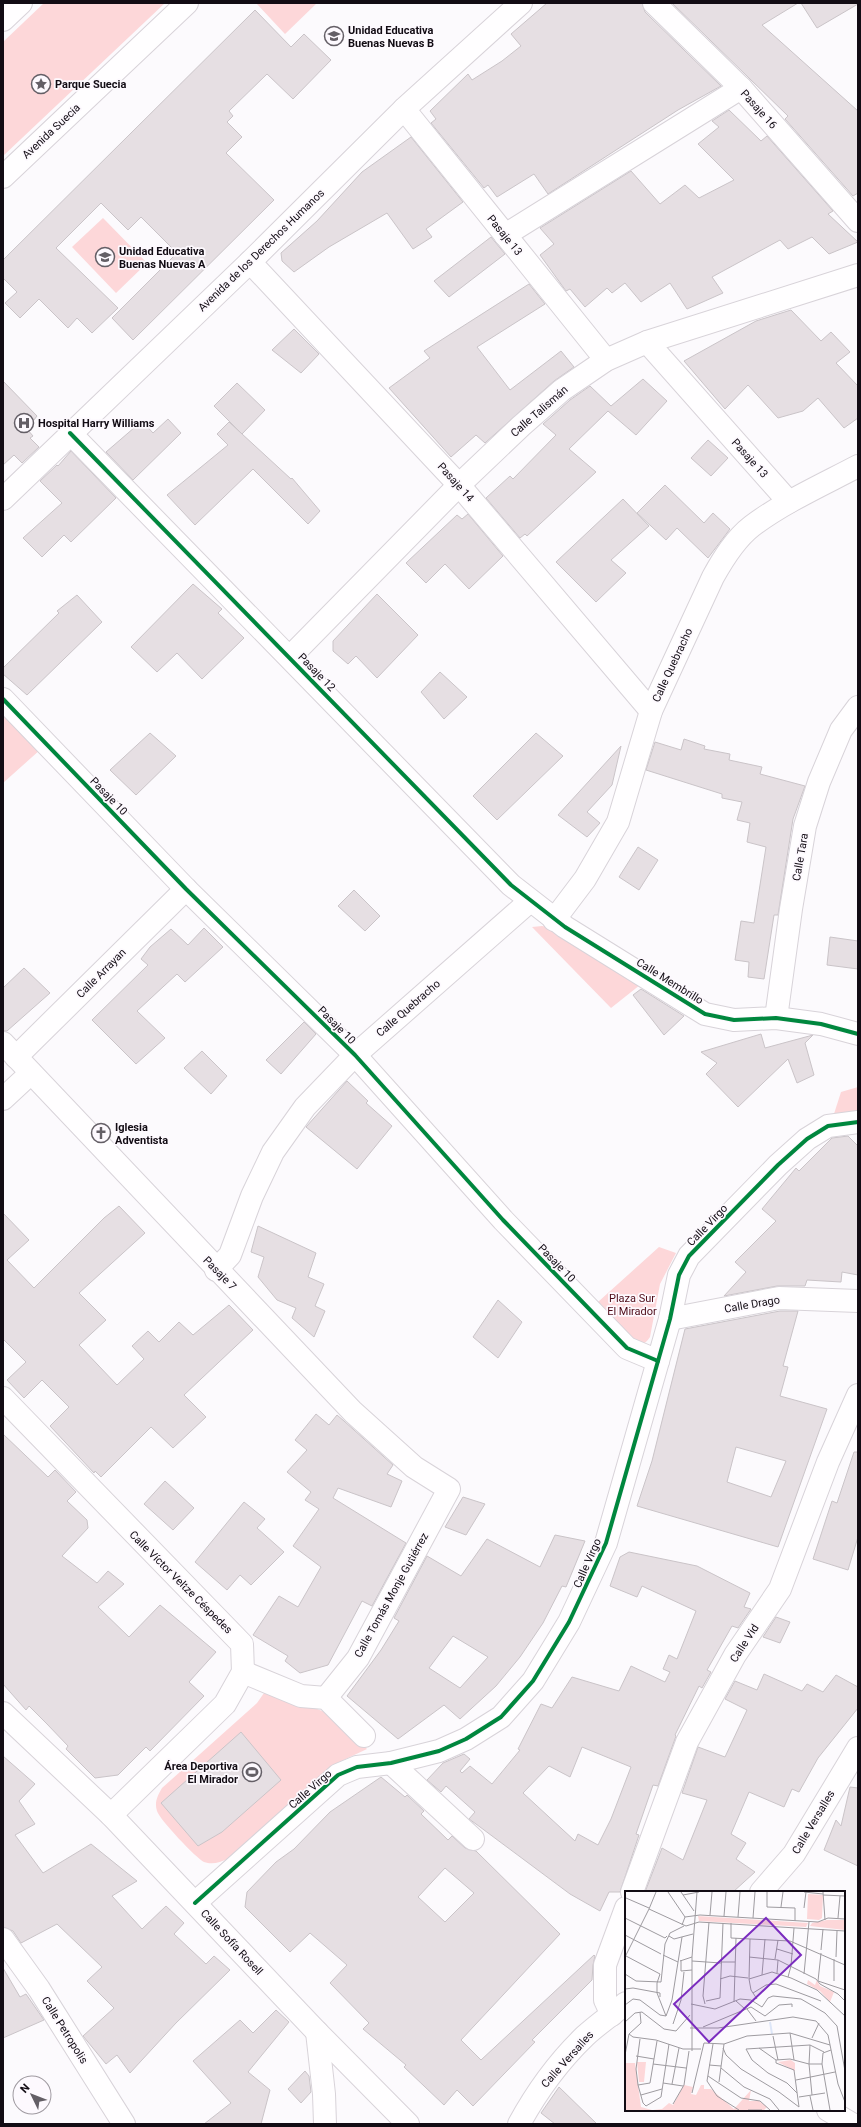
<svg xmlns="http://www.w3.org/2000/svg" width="861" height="2127" font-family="Roboto,sans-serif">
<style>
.green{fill:#fdd7d9}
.building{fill:#e6dfe3;stroke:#cac4c8;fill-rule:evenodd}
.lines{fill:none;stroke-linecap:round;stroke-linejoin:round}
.street-casing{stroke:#d8d3d9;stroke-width:24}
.secondary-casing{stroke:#d8d3d9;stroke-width:24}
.street{stroke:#fffeff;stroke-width:22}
.secondary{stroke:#fffeff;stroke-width:22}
.cycleway-casing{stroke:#fdf9fe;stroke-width:6}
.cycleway{stroke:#00873e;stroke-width:4}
.labels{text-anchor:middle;stroke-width:3.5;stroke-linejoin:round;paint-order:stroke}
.poi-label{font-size:11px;font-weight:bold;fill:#120c14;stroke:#fdf9fe;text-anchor:start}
.street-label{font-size:11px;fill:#120c14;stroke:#fdf9fe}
.park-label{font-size:11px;fill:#4e0c18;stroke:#fdf9fe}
.inset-river{fill:none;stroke:#dde6f8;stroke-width:2}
.inset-road{fill:none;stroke:#9e9ba0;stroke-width:1}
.view{fill:#7b2cbf;fill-opacity:0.15;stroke:#7b2cbf;stroke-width:2}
.inset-edge{fill:none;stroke:#120c14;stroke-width:2}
</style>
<rect width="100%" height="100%" fill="#fcfafd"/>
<g class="green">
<polygon points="44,3 165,3 3,156 3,42"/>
<polygon points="256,3 317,3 285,34"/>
<polygon points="103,218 147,263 116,293 72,247"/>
<polygon points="3,711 41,749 3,783"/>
<polygon points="542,926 553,928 645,981 611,1008 532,927"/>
<polygon points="858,1087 858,1114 833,1117 841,1092"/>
<path d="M 659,1247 L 676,1253 L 660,1284 L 650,1337 C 646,1343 643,1345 636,1344 L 598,1302 Z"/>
<path d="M 264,1693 L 299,1702 L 335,1716 L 367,1749 L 333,1765 L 228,1859 C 220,1862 213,1865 204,1862 C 197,1859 159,1819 157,1811 C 154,1802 158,1795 162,1788 L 257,1703 Z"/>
</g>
<g class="building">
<polygon points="547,3 642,3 645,12 721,86 678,110 548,194 534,174 497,197 488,185 484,188 431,123 436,119 430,111 468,74 472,80 502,61 521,46 511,34"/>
<polygon points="672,3 798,3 762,25 858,111 858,193 853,196 785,119 788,116"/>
<polygon points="801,3 858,3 858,4 817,28"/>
<polygon points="255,10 291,47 304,34 331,60 293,99 267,74 229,111 233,116 227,122 242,137 226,153 274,200 133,340 112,318 177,253 141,217 128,230 101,203 56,248 118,308 92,333 77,318 68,328 39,299 20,318 5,303 17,292 3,278 3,260"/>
<polygon points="729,110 761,141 767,136 833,211 828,214 858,242 829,254 812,237 788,249 780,240 712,277 723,293 687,309 670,283 641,302 625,283 612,293 607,288 585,307 570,289 566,291 540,255 554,244 540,228 631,171 660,204 685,185 699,198 734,180 698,144 719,127 712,121"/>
<polygon points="411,137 463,202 426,229 432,237 413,249 387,213 329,247 294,272 282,261 281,253 317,221 362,172"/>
<polygon points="491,237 505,254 449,297 434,281"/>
<polygon points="529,284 545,304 477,347 510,390 561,351 574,367 554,381 485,443 476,435 451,457 389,388 430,358 424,351"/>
<polygon points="791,310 821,341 831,332 850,352 836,363 858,386 858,418 844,428 818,398 803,411 778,418 748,385 725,409 684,361 756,321"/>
<polygon points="294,329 319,354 301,373 272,350"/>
<polygon points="643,379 667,401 636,435 608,411 569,449 596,472 527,536 525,534 520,538 486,498 510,476 513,479 556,435 543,424 570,400 590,386 611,406"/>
<polygon points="3,381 37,416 27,429 33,436 30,438 39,447 22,463 14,455 3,465"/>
<polygon points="237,383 265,410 242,434 214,406"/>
<polygon points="168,419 181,433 133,480 106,452 142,421 153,433"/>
<polygon points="229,422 291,479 292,478 320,511 308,524 253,469 195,525 167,495 228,445 217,434"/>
<polygon points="708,440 728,458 711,476 691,458"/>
<polygon points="71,451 116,498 71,542 64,535 42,557 23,538 62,503 40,481 57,465 58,466"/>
<polygon points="665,485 704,523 713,513 730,529 708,558 677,528 666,540 637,513"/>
<polygon points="623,499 649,526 611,560 626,573 596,602 556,562"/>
<polygon points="468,514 503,556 469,589 445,564 426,583 406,563 457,515 462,519"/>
<polygon points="193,584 222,609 218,613 244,638 202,679 177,653 157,672 131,647"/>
<polygon points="377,594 418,635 377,678 356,656 348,664 333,651 333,641"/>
<polygon points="77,595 102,622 27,695 3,674 3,668 59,613 57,611"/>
<polygon points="440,672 467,697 444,719 421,692"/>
<polygon points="150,733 176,756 136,795 110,770"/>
<polygon points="536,733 563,756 497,820 473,796"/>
<polygon points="684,739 705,746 704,749 730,754 729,760 762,767 760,774 805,786 793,819 778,915 774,915 764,979 748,977 749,962 735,960 741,921 754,923 766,847 747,842 750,823 737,820 742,802 722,798 722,794 646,770 655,742 681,750"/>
<polygon points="621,746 612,785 587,812 600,823 587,837 558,815"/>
<polygon points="638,847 658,860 639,890 619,877"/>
<polygon points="354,890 380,916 365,931 338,906"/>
<polygon points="204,928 223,947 185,982 177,974 137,1011 165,1038 136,1064 92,1020 148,965 141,959 150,947 171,929 188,945"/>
<polygon points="830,937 858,941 858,969 827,965"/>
<polygon points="24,968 50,993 7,1031 3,1031 3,988"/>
<polygon points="641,989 684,1016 664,1035 633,995"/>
<polygon points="304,1022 316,1034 281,1074 266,1060"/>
<polygon points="761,1034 765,1048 813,1035 805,1043 814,1075 797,1083 788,1059 738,1107 706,1074 717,1063 701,1052"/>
<polygon points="202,1051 227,1076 211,1094 184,1068"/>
<polygon points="347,1081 368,1101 366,1103 392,1126 357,1169 306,1127"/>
<polygon points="848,1136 858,1146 858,1275 842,1272 841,1282 807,1280 805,1286 777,1286 724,1296 746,1272 735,1262 776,1221 762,1209 796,1168 799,1171 832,1138"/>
<polygon points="119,1206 145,1233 79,1293 106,1320 79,1345 117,1385 144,1359 132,1346 148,1331 159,1342 179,1322 193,1335 229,1305 253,1330 184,1395 206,1417 173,1448 151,1427 101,1477 95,1471 94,1473 50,1426 69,1407 42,1380 24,1398 7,1380 26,1362 3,1339 3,1213 29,1240 7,1260 34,1288 104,1218"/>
<polygon points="258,1226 316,1253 308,1277 324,1284 315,1306 325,1311 314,1337 292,1318 296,1308 277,1300 258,1277 264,1257 251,1252"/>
<polygon points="498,1300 522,1322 498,1358 473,1337"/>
<path d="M 780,1311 L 798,1311 L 783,1366 L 788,1367 L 780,1396 L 827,1409 L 778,1547 L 637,1506 L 652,1461 L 685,1329 ZM 736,1447 L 786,1461 L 771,1497 L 727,1482 Z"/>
<polygon points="316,1414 329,1425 337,1415 344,1421 393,1465 387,1474 402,1481 391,1507 338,1488 333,1498 406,1543 372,1606 362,1601 328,1665 300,1673 285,1661 288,1656 253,1635 279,1596 298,1607 321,1567 293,1546 319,1509 305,1500 311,1492 287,1472 307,1450 295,1440"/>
<polygon points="3,1434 48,1477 55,1470 76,1492 67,1501 87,1520 88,1528 62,1556 97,1583 108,1571 124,1584 98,1607 129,1637 160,1605 216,1652 189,1682 204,1696 150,1751 146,1747 118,1775 95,1778 66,1749 68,1746 47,1724 29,1706 26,1710 3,1684"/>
<polygon points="854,1452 858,1452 858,1537 848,1570 813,1559 832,1501 837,1503"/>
<polygon points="165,1481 194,1508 173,1530 144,1504"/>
<polygon points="463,1497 485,1504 466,1535 445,1527"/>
<polygon points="244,1502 265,1519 257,1528 284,1552 251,1585 240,1575 227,1590 195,1562"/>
<path d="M 555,1535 L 585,1541 L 566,1587 L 562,1586 L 543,1623 L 520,1657 L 496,1686 L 460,1719 L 444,1705 L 398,1739 L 347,1696 L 381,1650 L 399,1621 L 394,1618 L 427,1556 L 461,1576 L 487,1539 L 540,1567 ZM 453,1636 L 488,1657 L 460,1688 L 429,1668 Z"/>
<path d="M 629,1552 L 697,1566 L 750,1593 L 744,1607 L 751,1609 L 738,1628 L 732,1626 L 707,1670 L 711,1672 L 702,1688 L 699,1686 L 675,1735 L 676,1736 L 658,1786 L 653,1785 L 636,1834 L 639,1835 L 620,1892 L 609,1892 L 600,1911 L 570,1894 L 476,1824 L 469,1819 L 475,1812 L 446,1786 L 441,1792 L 427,1780 L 443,1763 L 464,1754 L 470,1759 L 460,1771 L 462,1773 L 470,1766 L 492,1784 L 520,1750 L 518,1749 L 541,1704 L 552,1708 L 572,1677 L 619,1691 L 631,1666 L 665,1682 L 670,1672 L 663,1669 L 669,1655 L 677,1659 L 696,1611 L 642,1586 L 637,1597 L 610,1586 L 620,1557 ZM 582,1747 L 631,1767 L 611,1819 L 598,1845 L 578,1834 L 575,1841 L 523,1793 L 549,1766 L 570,1777 Z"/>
<polygon points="776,1617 790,1622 780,1643 763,1637"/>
<polygon points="764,1674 802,1691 807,1684 823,1692 836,1675 858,1687 858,1708 818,1758 799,1792 792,1789 784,1807 749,1792 731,1834 746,1843 736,1859 755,1872 733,1892 645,1892 662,1848 683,1860 707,1800 682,1793 698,1747 725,1757 747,1710 725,1699 735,1681 757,1690"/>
<polygon points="241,1732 281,1780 222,1832 198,1846 161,1803"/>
<polygon points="3,1756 35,1784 19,1801 35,1824 15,1835 43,1873 91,1844 137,1881 112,1896 142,1929 166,1906 184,1923 174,1934 206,1964 214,1956 230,1970 176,2023 130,2073 117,2055 106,2064 83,2036 114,2008 87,1981 102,1967 57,1924 21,1943 13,1931 3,1927"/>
<path d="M 381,1777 L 405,1797 L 407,1795 L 424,1811 L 421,1814 L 448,1840 L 452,1836 L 465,1848 L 476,1851 L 560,1934 L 461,2040 L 481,2060 L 594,1955 L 595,1956 L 593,1965 L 592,1980 L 532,2040 L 535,2042 L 473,2106 L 457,2090 L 444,2105 L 404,2067 L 406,2065 L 363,2029 L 369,2023 L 330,1983 L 347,1965 L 310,1933 L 290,1952 L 245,1907 L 247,1892 L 276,1862 L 294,1849 L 330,1812 ZM 445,1868 L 474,1893 L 445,1922 L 418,1897 Z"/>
<polygon points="850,1787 858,1788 858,1866 824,1850 836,1820 841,1826"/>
<polygon points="3,1968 20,1997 26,1994 44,2020 3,2038"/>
<polygon points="276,2010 289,2022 248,2072 270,2090 261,2124 204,2124 231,2103 193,2061 240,2020 253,2033"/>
<polygon points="305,2071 309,2076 311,2092 301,2103 288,2089"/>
<polygon points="559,2087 597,2124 555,2124 541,2113"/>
</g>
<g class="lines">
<defs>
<g id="street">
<polyline points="654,3 741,88 858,221"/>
<polyline points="404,109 606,360"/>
<polyline points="505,235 741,88"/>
<polyline points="250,262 459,485 651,711"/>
<polyline points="647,342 789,502"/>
<polyline points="70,433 511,885 565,927 705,1014 734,1020 776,1018 821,1024 858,1034"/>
<polyline points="290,657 459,485 521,426 562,390 606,360 647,342 858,275"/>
<polyline points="3,699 186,889 355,1055 503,1220 627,1348 658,1361"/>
<path d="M 554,920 L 585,879 L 618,822 L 651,711 L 713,577 C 723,559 735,539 752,526 C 784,502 822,485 858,466"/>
<polyline points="776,1018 791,909 805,826 819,782 841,730 858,707"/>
<polyline points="3,1043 353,1412 414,1467 449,1489 358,1658 326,1698"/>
<polyline points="16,1057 186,889"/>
<polyline points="3,1099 31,1073"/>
<polyline points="216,1270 230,1255 252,1196 273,1152 305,1107 355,1055 530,901"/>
<polyline points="670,1319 779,1298 858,1301"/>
<polyline points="3,1398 242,1644 243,1672 225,1704 111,1815"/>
<polyline points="243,1672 301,1696 326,1698 364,1736"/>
<polyline points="391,1763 473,1839"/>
<polyline points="632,1892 687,1742 735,1655 780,1589 828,1462 858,1395"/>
<polyline points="3,1939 39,1989 124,2124"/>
<polyline points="612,2015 605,2000 605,1965 626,1908"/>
<polyline points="317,2032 324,2094 325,2124"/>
<polyline points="828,2110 852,2124"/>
</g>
<g id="secondary">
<polyline points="3,20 21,3"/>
<polyline points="3,177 187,3"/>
<polyline points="3,499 250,262 404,109 521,3"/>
<polyline points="3,1713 111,1815 317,2032 408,2124"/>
<polyline points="761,1892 794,1854 858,1748"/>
<polyline points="195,1903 338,1775 357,1767 391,1763 439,1751 466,1739 501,1717 533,1681 569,1622 606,1543 670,1319 679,1275 689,1256 778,1165 807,1139 828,1126 858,1122"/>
<path d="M 519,2124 C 537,2091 558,2062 585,2036 C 598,2024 613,2014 626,2003"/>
</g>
</defs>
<use href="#street" class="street-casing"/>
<use href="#secondary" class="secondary-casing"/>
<use href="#street" class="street"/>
<use href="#secondary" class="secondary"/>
<defs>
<g id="cycleway">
<polyline points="70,433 511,885 565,927 705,1014 734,1020 776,1018 821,1024 858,1034"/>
<polyline points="3,699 186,889 355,1055 503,1220 627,1348 658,1361"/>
<polyline points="195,1903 338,1775 357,1767 391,1763 439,1751 466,1739 501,1717 533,1681 569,1622 606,1543 670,1319 679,1275 689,1256 778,1165 807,1139 828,1126 858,1122"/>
</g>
</defs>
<use href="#cycleway" class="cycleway-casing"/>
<use href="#cycleway" class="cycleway"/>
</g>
<defs>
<symbol id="school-ring" viewBox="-11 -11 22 22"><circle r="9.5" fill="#fdf9fe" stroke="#645f66" stroke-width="1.5"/><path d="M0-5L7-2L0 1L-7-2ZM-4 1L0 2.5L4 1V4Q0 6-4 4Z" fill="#645f66"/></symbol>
<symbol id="sight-ring" viewBox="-11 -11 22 22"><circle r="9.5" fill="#fdf9fe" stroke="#645f66" stroke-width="1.5"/><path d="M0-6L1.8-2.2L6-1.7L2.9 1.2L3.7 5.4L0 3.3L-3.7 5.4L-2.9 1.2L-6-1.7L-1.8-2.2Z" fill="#645f66"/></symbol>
<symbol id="hospital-ring" viewBox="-11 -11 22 22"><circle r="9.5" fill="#fdf9fe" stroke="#645f66" stroke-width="1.5"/><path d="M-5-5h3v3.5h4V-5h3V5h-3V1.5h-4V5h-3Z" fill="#645f66"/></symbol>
<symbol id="church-ring" viewBox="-11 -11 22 22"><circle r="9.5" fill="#fdf9fe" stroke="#645f66" stroke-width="1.5"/><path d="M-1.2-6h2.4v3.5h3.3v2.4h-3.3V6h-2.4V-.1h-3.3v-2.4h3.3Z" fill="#645f66"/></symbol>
<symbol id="stadium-ring" viewBox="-11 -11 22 22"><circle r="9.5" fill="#fdf9fe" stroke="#645f66" stroke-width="1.5"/><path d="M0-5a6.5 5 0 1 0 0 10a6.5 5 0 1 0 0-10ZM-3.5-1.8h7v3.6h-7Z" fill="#645f66"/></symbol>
</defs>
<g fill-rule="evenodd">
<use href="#school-ring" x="323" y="25" width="22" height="22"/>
<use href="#sight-ring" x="30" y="73" width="22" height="22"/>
<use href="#school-ring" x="94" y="246" width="22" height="22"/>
<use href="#hospital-ring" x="13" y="412" width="22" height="22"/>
<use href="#church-ring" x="90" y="1122" width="22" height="22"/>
<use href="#stadium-ring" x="241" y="1761" width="22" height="22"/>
</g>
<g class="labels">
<g class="poi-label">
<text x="348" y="34">Unidad Educativa<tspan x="348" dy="13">Buenas Nuevas B</tspan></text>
<text x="55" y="88">Parque Suecia</text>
<text x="119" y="255">Unidad Educativa<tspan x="119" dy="13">Buenas Nuevas A</tspan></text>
<text x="38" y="427">Hospital Harry Williams</text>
<text x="115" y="1131">Iglesia<tspan x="115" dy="13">Adventista</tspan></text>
<text x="238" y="1770" text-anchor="end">Área Deportiva<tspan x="238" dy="13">El Mirador</tspan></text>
</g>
<g class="street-label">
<text transform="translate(759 109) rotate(48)" y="4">Pasaje 16</text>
<text transform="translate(51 131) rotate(-43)" y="4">Avenida Suecia</text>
<text transform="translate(505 235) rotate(51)" y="4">Pasaje 13</text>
<text transform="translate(261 250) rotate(-44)" y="4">Avenida de los Derechos Humanos</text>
<text transform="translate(539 411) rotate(-41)" y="4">Calle Talismán</text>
<text transform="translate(750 458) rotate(48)" y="4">Pasaje 13</text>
<text transform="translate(456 482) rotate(48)" y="4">Pasaje 14</text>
<text transform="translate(672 665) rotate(-65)" y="4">Calle Quebracho</text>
<text transform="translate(317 672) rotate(46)" y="4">Pasaje 12</text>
<text transform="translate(109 796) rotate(46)" y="4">Pasaje 10</text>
<text transform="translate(800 857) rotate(-80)" y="4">Calle Tara</text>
<text transform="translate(101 973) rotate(-45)" y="4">Calle Arrayan</text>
<text transform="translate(670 981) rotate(32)" y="4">Calle Membrillo</text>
<text transform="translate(408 1008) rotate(-41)" y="4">Calle Quebracho</text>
<text transform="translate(337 1025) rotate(45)" y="4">Pasaje 10</text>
<text transform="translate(707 1225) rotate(-46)" y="4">Calle Virgo</text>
<text transform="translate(557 1263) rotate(46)" y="4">Pasaje 10</text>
<text transform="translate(220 1273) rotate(46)" y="4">Pasaje 7</text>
<text transform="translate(752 1304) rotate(-10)" y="4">Calle Drago</text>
<text transform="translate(587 1563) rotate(-66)" y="4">Calle Virgo</text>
<text transform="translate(181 1582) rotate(45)" y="4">Calle Víctor Veltze Céspedes</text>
<text transform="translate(391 1595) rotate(-61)" y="4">Calle Tomás Monje Gutiérrez</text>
<text transform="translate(744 1643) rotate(-57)" y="4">Calle Vid</text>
<text transform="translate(310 1789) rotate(-41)" y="4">Calle Virgo</text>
<text transform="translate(813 1822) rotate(-59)" y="4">Calle Versalles</text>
<text transform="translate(232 1942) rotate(47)" y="4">Calle Sofía Rosell</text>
<text transform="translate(65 2030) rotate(58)" y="4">Calle Petropolis</text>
<text transform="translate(567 2059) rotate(-48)" y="4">Calle Versalles</text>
</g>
<g class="park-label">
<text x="632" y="1302">Plaza Sur<tspan x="632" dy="13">El Mirador</tspan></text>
</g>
</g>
<g transform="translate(625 1891)">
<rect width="220" height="220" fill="#fcfafd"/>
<path d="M 183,3 L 198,4 L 197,27 L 194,29 L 182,28 ZM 73,25 L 183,32 L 181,36 L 74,30 ZM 202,29 L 220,29 L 220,39 L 185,35 L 187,32 ZM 183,89 L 190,94 L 192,89 L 195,95 L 209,101 L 205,111 L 195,100 L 182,93 ZM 166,169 L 170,172 L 170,180 L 153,171 ZM 12,171 L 21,171 L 19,191 L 14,191 ZM 0,172 L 10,172 L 16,216 L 27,219 L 0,219 ZM 59,194 L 68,196 L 66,203 L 71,204 L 76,194 L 79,194 L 79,198 L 86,198 L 109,218 L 126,199 L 124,210 L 134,210 L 142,216 L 139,219 L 28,219 L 37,218 L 44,212 L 48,214 Z" fill="#fdd7d9"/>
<path class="inset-river" d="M 145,131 L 147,143"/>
<path class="inset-road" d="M 43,1 L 60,26M 56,1 L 69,20M 142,1 L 142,16 L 170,17 L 170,30M 179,1 L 198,3M 198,1 L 200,29M 58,4 L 74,1M 198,4 L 220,5M 1,7 L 24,17M 156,16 L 158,1M 179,17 L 181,1M 24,18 L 31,1M 85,24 L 87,1M 99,25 L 101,1M 113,26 L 115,1M 0,27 L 40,47 L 42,45M 128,27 L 130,1M 213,27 L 215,5M 106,32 L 106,47 L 165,50 L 220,74M 57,34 L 60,26 L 75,24 L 193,31 L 203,27 L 220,28M 0,44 L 36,63M 44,45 L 49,48 L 68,43M 125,48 L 124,88 L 126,99 L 132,108M 152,58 L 168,63M 196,59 L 198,38M 38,64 L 53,71M 1,65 L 35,83 L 32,92 L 32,102 L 41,125M 0,66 L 24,18 L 61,35 L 74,31 L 220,40M 124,66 L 153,69 L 191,88 L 195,93 L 213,103 L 220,110M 211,66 L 212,40M 150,68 L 153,49M 56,69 L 56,80 L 67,79M 55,70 L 67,66M 67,70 L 96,72M 96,71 L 110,71M 152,82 L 153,69M 0,83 L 11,90 L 36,91 L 40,53 L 45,42 L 59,35M 179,83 L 184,31M 137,84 L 140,48M 163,86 L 166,75 L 169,37M 95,88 L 105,85 L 123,87M 124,88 L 147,81 L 166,87 L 192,99 L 220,125M 193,90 L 196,62M 193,90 L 220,99M 209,90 L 209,68M 0,98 L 8,97 L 35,102 L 35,106M 128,102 L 141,94 L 151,93 L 196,110M 81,110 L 95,107 L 98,32M 111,110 L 120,118 L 118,119M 109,111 L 111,47M 66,113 L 90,118 L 115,108 L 126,109 L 137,116 L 143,107 L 148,105 L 176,108 L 200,122 L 212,135 L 220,180M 80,113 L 78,105 L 84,31M 0,114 L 8,108 L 15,109 L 35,124 L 41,125M 122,118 L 131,130M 41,125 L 47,109 L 57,46M 0,131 L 10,122 L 17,121 L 39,138 L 51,140 L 65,124M 48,133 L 56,109 L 59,81M 78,136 L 126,116 L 140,125 L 154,114 L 167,113 L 167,116M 65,137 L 93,137 L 168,126 L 191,130 L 203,144 L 213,193 L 220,211M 165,142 L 169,169M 4,143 L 8,146 L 31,149 L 58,158 L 76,158M 148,145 L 153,169M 187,147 L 194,132M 15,148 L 11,178 L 13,194 L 18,212 L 21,215 L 36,206 L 44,153M 88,153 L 82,190 L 92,205 L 114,219M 185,154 L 184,173 L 187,204M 98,157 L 101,164 L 116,178 L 154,201 L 174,216 L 169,179 L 151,172 L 151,169 L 134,157M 67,160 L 67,66 L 72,1M 0,164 L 4,143 L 16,132 L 15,121M 11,165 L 29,168M 151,169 L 165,168 L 184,173 L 197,173M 28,173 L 61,177M 84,174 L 96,175M 96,177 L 119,196 L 145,208 L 154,219M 83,185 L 116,207 L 135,210 L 145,219M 171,189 L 210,181M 94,191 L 99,153M 38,192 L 58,195M 47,193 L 54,157M 13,194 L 25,192 L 32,150M 67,202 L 79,152 L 99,153 L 122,145 L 165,142 L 205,154M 172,202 L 162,192 L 143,182 L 127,169 L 121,158 L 185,154 L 199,161M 16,204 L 37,198M 185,205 L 188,219M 174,206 L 200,202M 48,213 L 59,194 L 64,160M 123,219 L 137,219M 205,219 L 197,173 L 198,162 L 206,159"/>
<path class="view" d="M 141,27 L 176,64 L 84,151 L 49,113 Z"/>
<rect width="220" height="220" class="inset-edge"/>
</g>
<rect width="861" height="2127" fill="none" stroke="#120c14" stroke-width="8"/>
<g transform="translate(32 2095) rotate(313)"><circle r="19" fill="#fdf9fe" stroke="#9f9aa0"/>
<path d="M0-3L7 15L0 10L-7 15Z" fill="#645f66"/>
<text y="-6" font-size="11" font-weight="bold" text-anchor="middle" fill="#120c14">N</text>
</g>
</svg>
